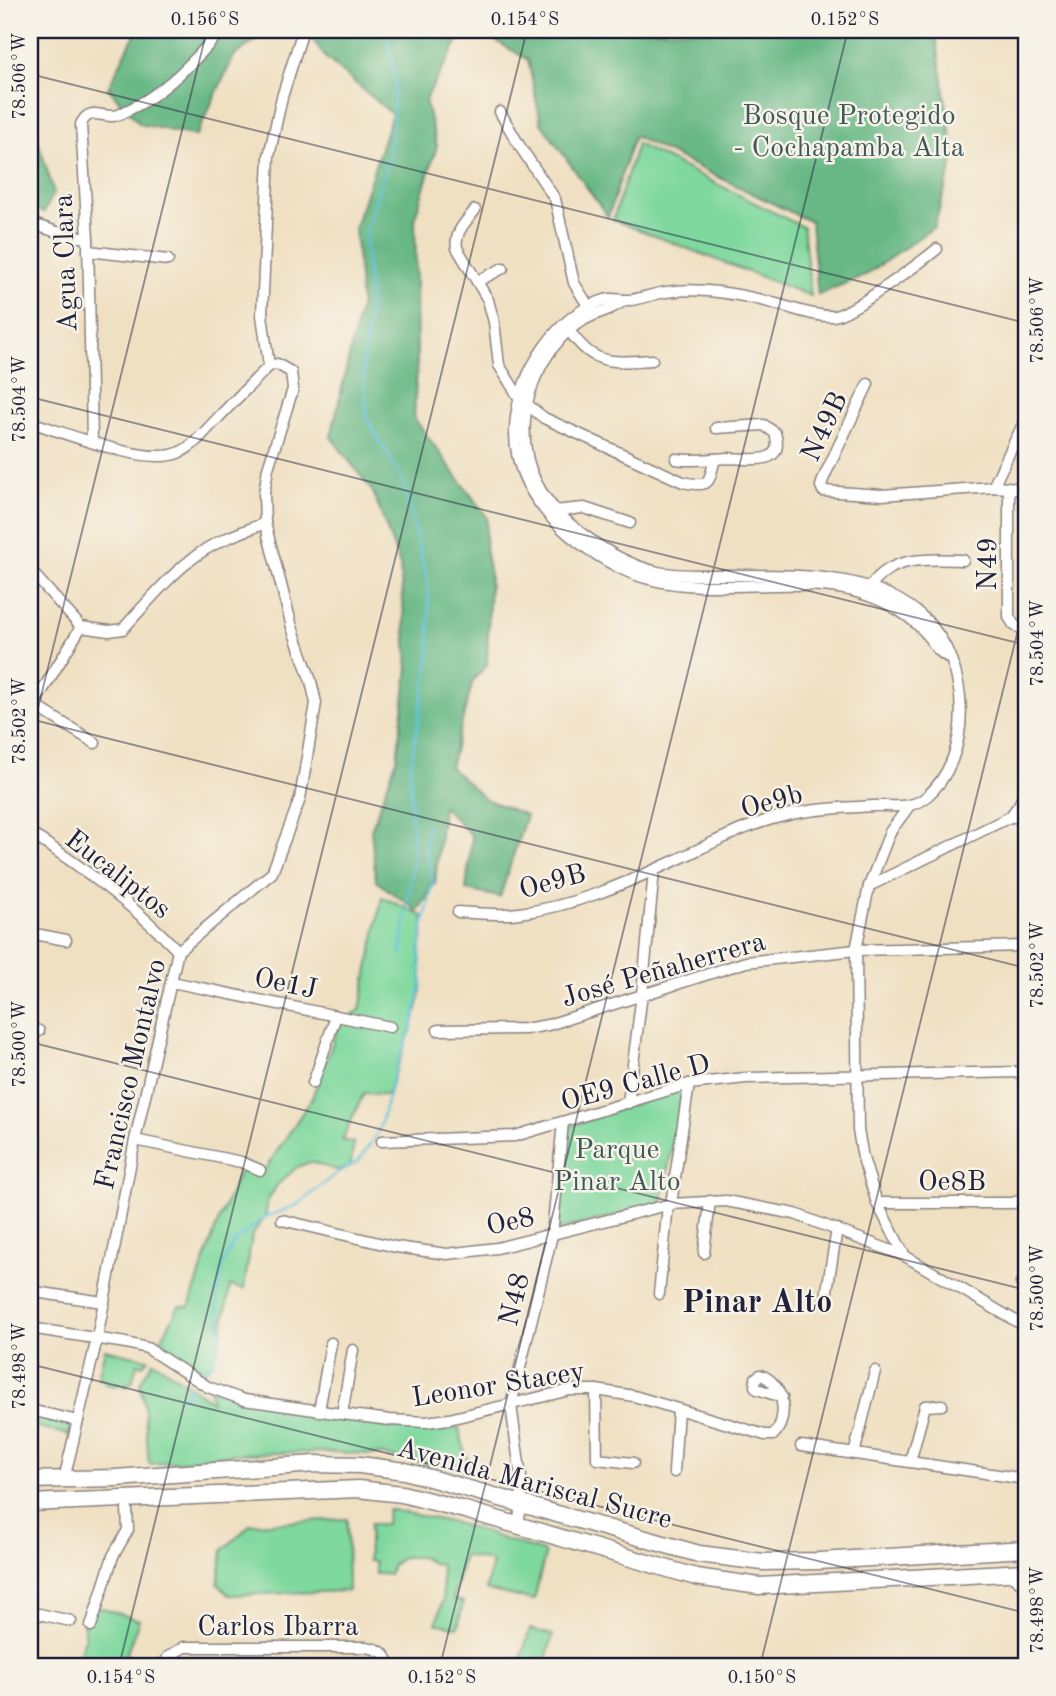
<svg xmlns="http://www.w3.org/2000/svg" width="1056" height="1696" font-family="'Old Standard TT',serif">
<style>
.green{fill:#7fd89e;stroke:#507d6c;stroke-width:2}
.forest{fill:#67b885;stroke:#446d60;stroke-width:2}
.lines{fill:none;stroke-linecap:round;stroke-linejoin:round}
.stream{stroke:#5dc0dc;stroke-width:2.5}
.street-casing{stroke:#89817e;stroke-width:13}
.primary-casing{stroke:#89817e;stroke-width:19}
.street{stroke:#fff;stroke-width:10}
.primary{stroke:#fff;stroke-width:16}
.ticks{fill:none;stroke:#22223b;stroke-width:2;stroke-opacity:0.45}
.labels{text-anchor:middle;stroke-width:5;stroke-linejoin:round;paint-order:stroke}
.park-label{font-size:28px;fill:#3e5959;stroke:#f7f3e8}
.street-label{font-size:28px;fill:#22223b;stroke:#f7f3e8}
.quarter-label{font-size:32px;font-weight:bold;fill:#22223b;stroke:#f7f3e8}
.neatline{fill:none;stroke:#22223b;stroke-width:2.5}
.ticks-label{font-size:18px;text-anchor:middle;fill:#22223b}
</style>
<rect width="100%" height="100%" fill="#f7f3e8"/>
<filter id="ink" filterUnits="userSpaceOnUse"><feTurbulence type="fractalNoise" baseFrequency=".0143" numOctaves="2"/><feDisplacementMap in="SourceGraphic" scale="14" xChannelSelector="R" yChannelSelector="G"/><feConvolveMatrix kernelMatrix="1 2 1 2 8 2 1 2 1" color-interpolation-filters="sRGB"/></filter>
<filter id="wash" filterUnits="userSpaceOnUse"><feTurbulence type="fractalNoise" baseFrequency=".00686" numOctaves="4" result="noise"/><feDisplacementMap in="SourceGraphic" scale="28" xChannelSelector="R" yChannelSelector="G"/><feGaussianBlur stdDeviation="1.57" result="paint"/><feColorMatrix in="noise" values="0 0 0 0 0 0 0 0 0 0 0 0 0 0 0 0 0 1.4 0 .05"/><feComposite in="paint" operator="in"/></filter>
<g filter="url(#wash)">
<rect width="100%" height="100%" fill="#f0e0c2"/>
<g class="green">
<polygon points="637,144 803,227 811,296 613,220"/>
<path d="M 382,897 L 423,916 C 425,928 421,942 420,954 C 420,963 422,972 422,981 C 419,1021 398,1057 388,1095 L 364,1093 L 342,1140 L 354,1143 L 350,1167 L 337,1170 L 310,1162 L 297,1167 L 277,1185 L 268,1200 L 265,1217 L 252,1235 L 244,1289 L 230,1286 L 221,1335 L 213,1363 L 199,1375 L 159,1344 L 179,1306 L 189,1307 L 216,1227 L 243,1163 L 262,1174 L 312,1098 L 341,1021 L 360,1010 Z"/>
<polygon points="684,1086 661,1205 557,1230 568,1127"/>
<polygon points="105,1349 148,1359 143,1365 137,1364 132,1383 128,1382 127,1387 118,1384 114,1386 104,1383 105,1379 98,1378"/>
<polygon points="153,1361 212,1401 210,1389 379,1426 438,1430 459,1428 470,1472 382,1455 331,1452 230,1454 187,1461 149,1464 144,1404 140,1383"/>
<polygon points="30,1414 71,1425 69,1435 30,1425"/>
<polygon points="388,1509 459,1524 543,1552 545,1555 534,1600 486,1590 492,1562 464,1555 453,1599 463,1602 458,1627 436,1624 443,1600 441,1564 432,1563 421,1557 403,1557 393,1565 389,1574 375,1574 375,1561 368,1561 370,1524 386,1524"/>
<polygon points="347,1519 348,1591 229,1595 218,1584 223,1550 251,1524"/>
<path d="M 90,1604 L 139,1620 L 122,1666 L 74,1666 L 86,1637 L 83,1625 C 93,1619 93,1614 90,1604 Z"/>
<polygon points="530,1629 553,1635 544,1666 519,1666"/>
</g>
<g class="forest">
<polygon points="137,30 270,30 234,56 196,136 140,124 108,88"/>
<polygon points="306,30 464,30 425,100 437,146 415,217 417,362 414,418 487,517 485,548 490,575 487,665 473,680 450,767 485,799 526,815 500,897 466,890 472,836 443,806 435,883 418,911 376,881 371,830 397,758 408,668 400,565 373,492 331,437 361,303 355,227 392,114 326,58"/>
<polygon points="478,30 935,30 954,158 934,227 867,274 818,295 811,222 634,136 608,217 541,123 528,60"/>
<polygon points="30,114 54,193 44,212 30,209"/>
</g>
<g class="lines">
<g class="stream">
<polyline points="387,30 395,84 389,157 365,235 370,303 363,372 367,419 402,479 428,583 430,654 410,767 413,859 401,955"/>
<polyline points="198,1377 213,1363 221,1335 217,1298 222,1267 234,1242 265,1217 297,1205 337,1173 359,1161 379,1130 398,1061 411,1031 422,982 420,954 422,932 433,882 425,844 428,825"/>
<polyline points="183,1398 190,1388"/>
</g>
</g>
</g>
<g filter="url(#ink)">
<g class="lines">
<defs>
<g id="street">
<polyline points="500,112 519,145 555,199 574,283 592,312"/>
<path d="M 475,210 C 466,222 454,232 457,248 L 488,300 L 494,322 L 499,365 L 520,399 L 544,418 L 683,482 C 712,488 708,482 715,459"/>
<polyline points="30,223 66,235 88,238"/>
<path d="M 937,249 C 920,263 851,314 834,316 C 819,317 801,311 787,307 C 767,301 746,296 725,293 C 704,290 681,289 661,293 C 650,295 640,299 630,300 C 617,301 614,296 599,302 C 550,321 514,383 515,434 C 516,496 567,540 618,567 C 686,603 776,574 849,590 C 877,597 903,609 923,630 C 932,640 937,652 948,657"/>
<polyline points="88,251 168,260"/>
<polyline points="478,281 503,268"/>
<path d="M 565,326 C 574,336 580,347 592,354 C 608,365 634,361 652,360"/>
<polyline points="269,366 262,315 269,156 282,97 303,30"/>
<polyline points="868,384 824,477 821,486 823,491 882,495 993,487 1026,489"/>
<path d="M 30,422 C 64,432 149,468 180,452 C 194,446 205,431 216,420 C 233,402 251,384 269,366"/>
<path d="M 92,441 L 88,238 L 81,124 C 89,108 98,116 113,116 C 118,116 123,113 128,110 C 162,95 198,58 221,30"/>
<path d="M 676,459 C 694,462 709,459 727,458 C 746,458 786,468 775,433 L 764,425 L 716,428"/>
<polyline points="993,487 1026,418"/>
<polyline points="1009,487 1009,617 1014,625 1026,631"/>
<polyline points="553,511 584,508 630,523"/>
<path d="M 30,570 L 81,627 L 109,631 L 123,629 C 147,603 171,573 200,553 C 220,539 243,532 265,523"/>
<path d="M 870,587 C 892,555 928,559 963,560"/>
<polyline points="81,627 36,701 42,710 95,743"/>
<polyline points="1010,817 1026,817"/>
<path d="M 30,833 C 84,868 134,905 178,951"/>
<polyline points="869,886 1010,817 1019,805 1026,789"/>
<path d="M 458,912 C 478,913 499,916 519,913 C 572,907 624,884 672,862 C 711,844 750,822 792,814 C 818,808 846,808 873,806 C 890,805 910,810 925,798 C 975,757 970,663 926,620 C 872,568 788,576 719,575 C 699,575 678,576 658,572 C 626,565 595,545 570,524 C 547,505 530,479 526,450 C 520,409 533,369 561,338 C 570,328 582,320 594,315 C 605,310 616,308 624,300"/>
<polyline points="30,933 66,940"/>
<polyline points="172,982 390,1027"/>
<polyline points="30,1029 39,1031"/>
<polyline points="438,1030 525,1029 548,1025 746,962 856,950 1026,946"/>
<polyline points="313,1083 336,1016"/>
<polyline points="628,1103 642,994 654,871"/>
<polyline points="135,1140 241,1162 260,1170"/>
<polyline points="382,1141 515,1136 689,1084 746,1078 1021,1072 1026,1070"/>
<polyline points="877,1203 1013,1203 1026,1198"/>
<polyline points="671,1204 689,1084"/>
<polyline points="282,1220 396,1247 447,1254 497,1248 671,1204 726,1201 795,1214 905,1256 1026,1327"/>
<polyline points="704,1253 710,1201"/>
<polyline points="905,1256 877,1203 863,1158 858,1130 856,950 869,886 890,832 909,806"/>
<polyline points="1021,1283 1026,1282"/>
<polyline points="35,1292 103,1302"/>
<polyline points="659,1294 668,1205"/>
<polyline points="825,1303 837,1229"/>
<path d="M 30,1328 L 126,1343 L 147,1348 L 208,1387 L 244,1400 L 342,1414 L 390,1420 L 426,1422 L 449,1419 L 570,1390 L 596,1390 L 634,1396 L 765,1435 L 773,1435 C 790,1419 784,1382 760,1375 L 756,1378 L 755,1386 L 757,1389 L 782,1397"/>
<polyline points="596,1390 597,1459 633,1463"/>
<polyline points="30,1410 78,1421"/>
<polyline points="319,1411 331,1343"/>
<polyline points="342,1414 353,1350"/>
<polyline points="801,1446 1026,1479"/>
<polyline points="854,1454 875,1371"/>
<polyline points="910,1462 925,1406 942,1405"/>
<polyline points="674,1472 678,1409"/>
<polyline points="64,1480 97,1338 135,1140 178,951 272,873 300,799 316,703 311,681 292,627 265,523 264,494 268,468 293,389 291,372 277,364 269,366"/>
<polyline points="517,1526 522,1505 521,1478 511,1405 552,1235 563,1122"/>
<polyline points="1013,1574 1026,1589"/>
<polyline points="30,1612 71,1621"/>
<polyline points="91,1626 113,1556 128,1530 127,1509"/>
<path d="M 164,1666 L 168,1657 L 184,1647 L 365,1647 C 379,1649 386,1652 390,1666"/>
</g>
<g id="primary">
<polyline points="30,1480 115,1478 316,1464 360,1465 405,1471 699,1554 763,1562 819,1561 1026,1549"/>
<polyline points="30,1503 358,1489 402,1494 465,1510 696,1577 759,1586 1026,1572"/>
</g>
</defs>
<use href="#street" class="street-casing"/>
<use href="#primary" class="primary-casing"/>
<use href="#street" class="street"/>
<use href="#primary" class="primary"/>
</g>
</g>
<path class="ticks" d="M 30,74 L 1026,323M 30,397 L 1026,645M 30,719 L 1026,968M 30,740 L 207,30M 30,1042 L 1026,1290M 30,1364 L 1026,1613M 119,1666 L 527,30M 440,1666 L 848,30M 760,1666 L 1026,598"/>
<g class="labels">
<g class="park-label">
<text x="849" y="124">Bosque Protegido<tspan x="849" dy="32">- Cochapamba Alta</tspan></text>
<text x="617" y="1158">Parque<tspan x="617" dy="32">Pinar Alto</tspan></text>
</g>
<g class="street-label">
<text transform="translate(64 263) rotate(-92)" y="10">Agua Clara</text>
<text transform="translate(823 426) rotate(-65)" y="10">N49B</text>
<text transform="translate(986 564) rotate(-90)" y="10">N49</text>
<text transform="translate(771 800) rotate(-15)" y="10">Oe9b</text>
<text transform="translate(119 873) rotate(38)" y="10">Eucaliptos</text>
<text transform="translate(552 880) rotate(-15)" y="10">Oe9B</text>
<text transform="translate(663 968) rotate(-16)" y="10">José Peñaherrera</text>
<text transform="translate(286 982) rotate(12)" y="10">Oe1J</text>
<text transform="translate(129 1074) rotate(-77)" y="10">Francisco Montalvo</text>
<text transform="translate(635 1081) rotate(-15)" y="10">OE9 Calle D</text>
<text x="952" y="1190">Oe8B</text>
<text transform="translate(510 1220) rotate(-12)" y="10">Oe8</text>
<text transform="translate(513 1299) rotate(-76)" y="10">N48</text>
<text transform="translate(498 1383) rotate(-9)" y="10">Leonor Stacey</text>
<text transform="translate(535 1482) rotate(15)" y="10">Avenida Mariscal Sucre</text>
<text x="278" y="1635">Carlos Ibarra</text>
</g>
<g class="quarter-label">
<text x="757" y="1312">Pinar Alto</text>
</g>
</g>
<rect width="1056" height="1696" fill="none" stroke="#f7f3e8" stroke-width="77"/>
<rect x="38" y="38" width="980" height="1620" class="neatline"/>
<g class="ticks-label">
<text x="205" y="25">0.156°S</text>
<text x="525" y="25">0.154°S</text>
<text x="845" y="25">0.152°S</text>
<text transform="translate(19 76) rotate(-90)" y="6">78.506°W</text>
<text transform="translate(1037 320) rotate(-90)" y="6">78.506°W</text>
<text transform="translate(19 399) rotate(-90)" y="6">78.504°W</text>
<text transform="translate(1037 643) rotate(-90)" y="6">78.504°W</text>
<text transform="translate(19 721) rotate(-90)" y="6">78.502°W</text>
<text transform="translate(1037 965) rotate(-90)" y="6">78.502°W</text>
<text transform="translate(19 1044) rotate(-90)" y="6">78.500°W</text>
<text transform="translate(1037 1288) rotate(-90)" y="6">78.500°W</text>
<text transform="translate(19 1366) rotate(-90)" y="6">78.498°W</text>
<text transform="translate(1037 1610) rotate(-90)" y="6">78.498°W</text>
<text x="121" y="1683">0.154°S</text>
<text x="442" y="1683">0.152°S</text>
<text x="762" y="1683">0.150°S</text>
</g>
</svg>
